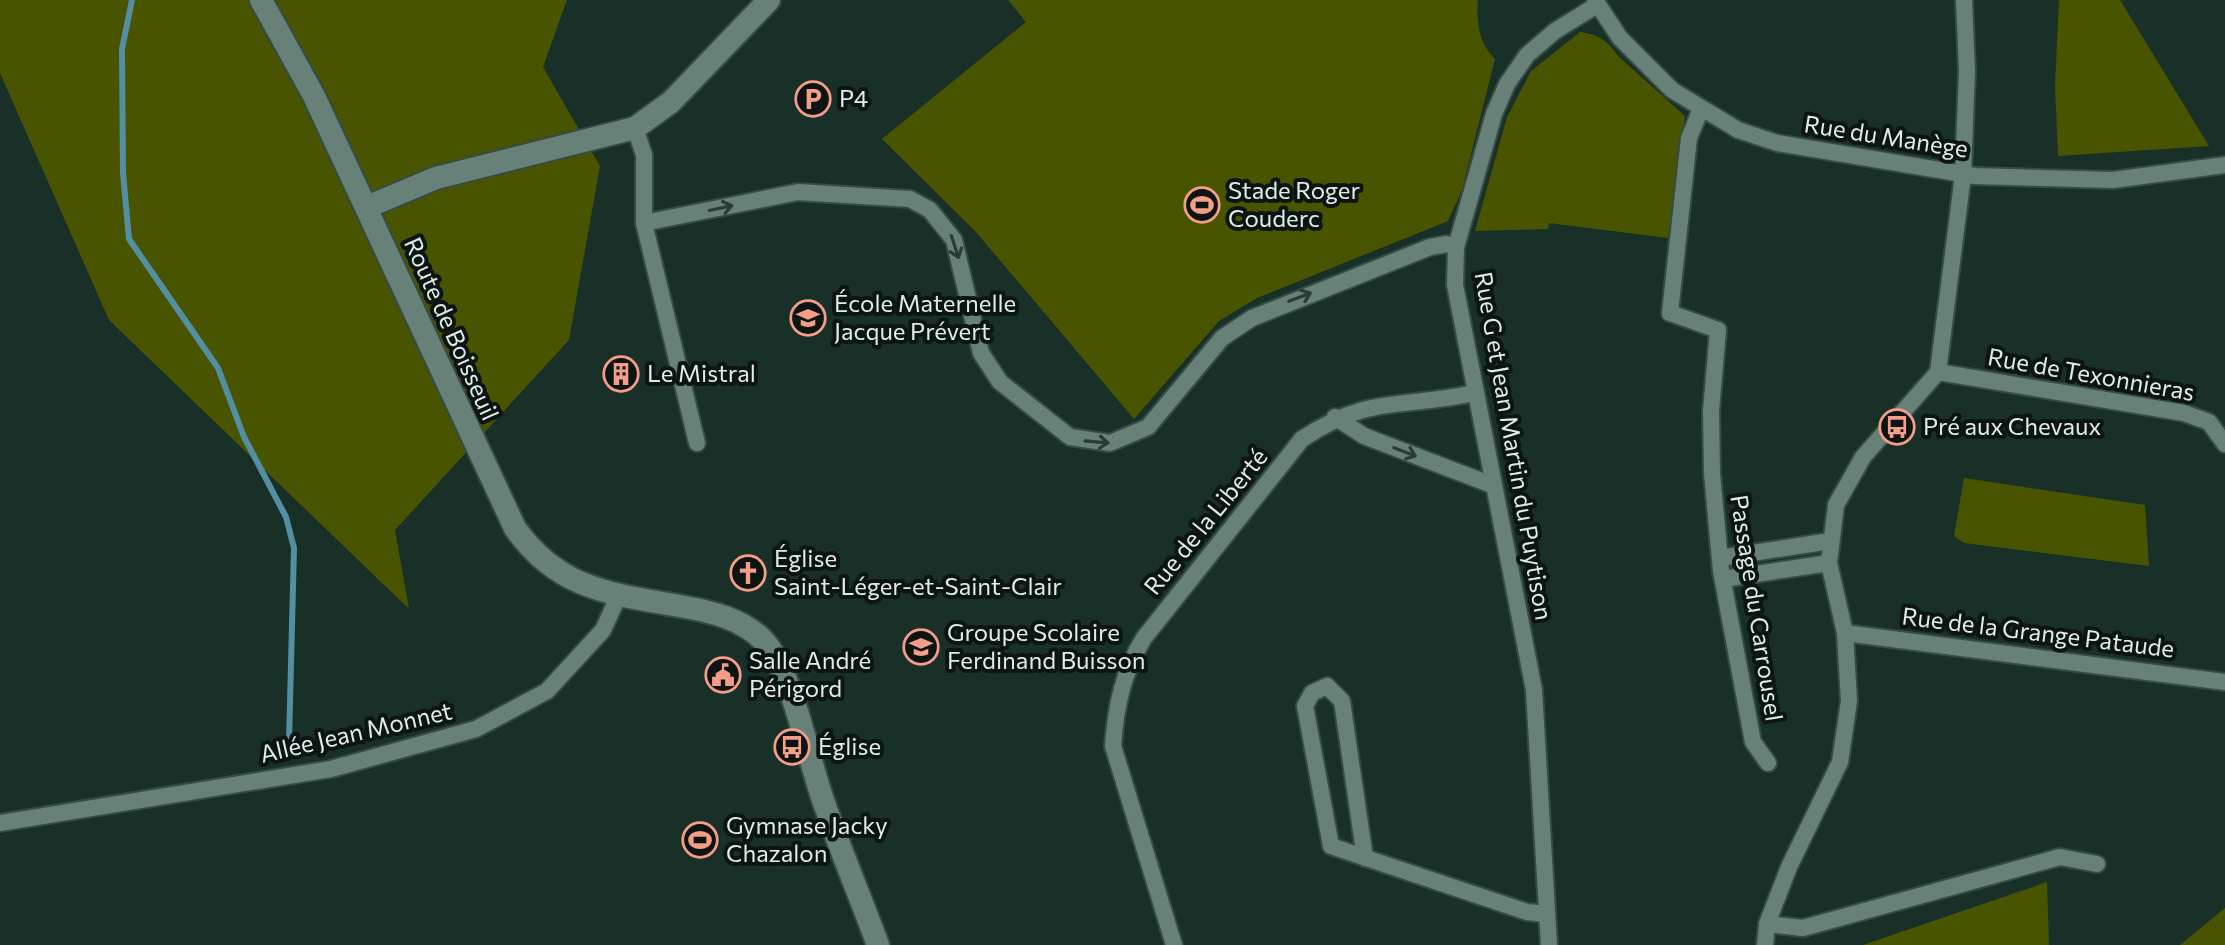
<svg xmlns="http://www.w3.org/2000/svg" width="2225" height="945" font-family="Commissioner,sans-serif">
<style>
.green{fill:#485400}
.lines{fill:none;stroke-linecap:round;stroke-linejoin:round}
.stream{stroke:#538ea3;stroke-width:6}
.street-casing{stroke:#374b45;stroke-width:20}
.secondary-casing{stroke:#374b45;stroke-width:26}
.street{stroke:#678179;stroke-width:16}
.secondary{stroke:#678179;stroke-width:22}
.oneway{stroke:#2c3b37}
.labels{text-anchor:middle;stroke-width:8;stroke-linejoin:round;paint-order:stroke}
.poi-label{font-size:24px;fill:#dfede8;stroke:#0c1513;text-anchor:start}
.street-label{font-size:24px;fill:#dfede8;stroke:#0c1513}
</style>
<rect width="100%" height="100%" fill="#193029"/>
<g class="green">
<polygon points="0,0 567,0 543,67 600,166 569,340 395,530 409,609 109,320 0,73"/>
<path d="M 1008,0 L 1478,0 C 1476,22 1479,44 1495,59 L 1462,190 L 1448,221 L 1257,298 L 1219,321 L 1134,419 L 976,232 L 882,139 L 1026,22 Z"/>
<polygon points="2059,0 2120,0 2209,146 2058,156 2055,85"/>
<path d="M 1580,32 C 1598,34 1608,41 1618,56 L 1685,116 L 1668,238 L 1549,223 L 1548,229 L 1475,231 L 1507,117 L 1531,71 Z"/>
<polygon points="1964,478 2145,505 2149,566 1964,543 1954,536"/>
<polygon points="2047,882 2049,945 1863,945"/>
<polygon points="2225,908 2225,945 2180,945"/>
</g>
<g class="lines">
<polyline class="stream" points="132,0 122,49 123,173 129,239 218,368 244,437 286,517 294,548 289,741"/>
<defs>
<g id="street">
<polyline points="1595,0 1620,38 1672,90 1738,130 1777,143 1975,176 2113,180 2225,165"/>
<polyline points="1701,109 1689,138 1670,313 1718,330 1711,411 1712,473 1721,571 1753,742 1768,763"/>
<polyline points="635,128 644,155 644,223 697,443"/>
<polyline points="644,223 798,192 910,199 930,210 954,240 981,353 1000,382 1070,437 1110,443 1148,427 1222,338 1252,318 1430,247 1447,244 1456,247"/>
<polyline points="1938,372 2184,413 2209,422 2225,444"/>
<polyline points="1335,417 1364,436 1492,485"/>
<polyline points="1720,558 1830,541"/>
<polyline points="1723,579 1829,563"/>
<polyline points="1845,633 2225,682"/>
<polyline points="0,823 331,769 476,729 547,691 603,630 619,595"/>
<polyline points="1365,858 1342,701 1327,686 1312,693 1305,706 1331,846 1372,860 1527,912 1547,914"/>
<polyline points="1767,924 1803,928 2060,857 2097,864"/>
<path d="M 1174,945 L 1113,746 C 1116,705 1123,672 1144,638 L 1302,439 C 1370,394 1402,409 1474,393"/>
<polyline points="1549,945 1534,690 1455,285 1456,247 1494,114 1507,84 1527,55 1555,31 1597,5"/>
<polyline points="1765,945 1767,924 1789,867 1840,762 1849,701 1845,633 1829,563 1836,505 1863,457 1938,372 1963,175 1967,71 1964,0"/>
</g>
<g id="secondary">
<path d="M 261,0 L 314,96 L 515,528 C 559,591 614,594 685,607 C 713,612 741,619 762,639 C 792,669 807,754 822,797 C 839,847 860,896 878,945"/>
<polyline points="367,207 436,178 635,128 671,102 769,0"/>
</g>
</defs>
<use href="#street" class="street-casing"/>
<use href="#secondary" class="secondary-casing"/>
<use href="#street" class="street"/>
<use href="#secondary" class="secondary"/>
</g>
<defs><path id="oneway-shaft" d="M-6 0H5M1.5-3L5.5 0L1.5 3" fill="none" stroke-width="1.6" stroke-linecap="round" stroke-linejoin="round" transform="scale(2)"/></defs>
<g class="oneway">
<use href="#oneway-shaft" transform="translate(721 208) rotate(-12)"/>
<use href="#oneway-shaft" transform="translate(955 247) rotate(72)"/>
<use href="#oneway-shaft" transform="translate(1300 297) rotate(-21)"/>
<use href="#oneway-shaft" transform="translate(1097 442) rotate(5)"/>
<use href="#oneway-shaft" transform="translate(1405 452) rotate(21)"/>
</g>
<defs>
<symbol id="parking-ring" viewBox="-11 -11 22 22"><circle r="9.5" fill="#0c1513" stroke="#f49e87" stroke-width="1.5"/><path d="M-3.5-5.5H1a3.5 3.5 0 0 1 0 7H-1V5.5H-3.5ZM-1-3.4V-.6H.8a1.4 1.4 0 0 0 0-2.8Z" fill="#f49e87"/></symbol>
<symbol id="stadium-ring" viewBox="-11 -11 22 22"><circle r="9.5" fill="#0c1513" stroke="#f49e87" stroke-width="1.5"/><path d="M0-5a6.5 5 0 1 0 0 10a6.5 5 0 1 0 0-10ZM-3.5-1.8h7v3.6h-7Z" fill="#f49e87"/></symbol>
<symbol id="school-ring" viewBox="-11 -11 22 22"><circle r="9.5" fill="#0c1513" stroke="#f49e87" stroke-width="1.5"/><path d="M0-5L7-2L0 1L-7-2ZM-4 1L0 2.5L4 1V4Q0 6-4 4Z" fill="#f49e87"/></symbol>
<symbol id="building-ring" viewBox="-11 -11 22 22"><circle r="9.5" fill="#0c1513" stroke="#f49e87" stroke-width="1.5"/><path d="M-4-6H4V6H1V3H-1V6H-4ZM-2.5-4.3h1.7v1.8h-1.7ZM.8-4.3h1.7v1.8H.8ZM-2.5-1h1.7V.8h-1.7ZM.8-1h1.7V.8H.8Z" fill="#f49e87"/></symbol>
<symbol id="bus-ring" viewBox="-11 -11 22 22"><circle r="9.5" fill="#0c1513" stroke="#f49e87" stroke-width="1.5"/><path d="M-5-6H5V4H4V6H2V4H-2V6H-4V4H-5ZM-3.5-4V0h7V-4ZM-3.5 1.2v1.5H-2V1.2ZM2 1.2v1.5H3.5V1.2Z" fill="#f49e87"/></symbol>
<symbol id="church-ring" viewBox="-11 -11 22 22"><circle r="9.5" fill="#0c1513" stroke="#f49e87" stroke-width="1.5"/><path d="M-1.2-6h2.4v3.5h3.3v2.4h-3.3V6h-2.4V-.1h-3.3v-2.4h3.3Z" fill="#f49e87"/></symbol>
<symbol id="civic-ring" viewBox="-11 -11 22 22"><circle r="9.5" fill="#0c1513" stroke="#f49e87" stroke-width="1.5"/><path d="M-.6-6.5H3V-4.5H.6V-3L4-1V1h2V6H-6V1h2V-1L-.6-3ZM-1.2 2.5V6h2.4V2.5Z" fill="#f49e87"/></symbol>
</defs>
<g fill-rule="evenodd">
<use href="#parking-ring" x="793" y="79" width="40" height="40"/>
<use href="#stadium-ring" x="1182" y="185" width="40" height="40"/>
<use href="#school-ring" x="788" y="298" width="40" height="40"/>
<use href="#building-ring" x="601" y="354" width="40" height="40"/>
<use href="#bus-ring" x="1877" y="407" width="40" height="40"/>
<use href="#church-ring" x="728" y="553" width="40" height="40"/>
<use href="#school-ring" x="901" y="627" width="40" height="40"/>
<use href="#civic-ring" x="703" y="655" width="40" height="40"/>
<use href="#bus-ring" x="772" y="727" width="40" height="40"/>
<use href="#stadium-ring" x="680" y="820" width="40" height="40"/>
</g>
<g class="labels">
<g class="poi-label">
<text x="839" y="107">P4</text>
<text x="1228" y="199">Stade Roger<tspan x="1228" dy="28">Couderc</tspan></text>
<text x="834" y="312">École Maternelle<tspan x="834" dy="28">Jacque Prévert</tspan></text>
<text x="647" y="382">Le Mistral</text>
<text x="1923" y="435">Pré aux Chevaux</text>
<text x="774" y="567">Église<tspan x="774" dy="28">Saint-Léger-et-Saint-Clair</tspan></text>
<text x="947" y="641">Groupe Scolaire<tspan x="947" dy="28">Ferdinand Buisson</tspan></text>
<text x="749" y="669">Salle André<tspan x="749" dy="28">Périgord</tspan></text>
<text x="818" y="755">Église</text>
<text x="726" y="834">Gymnase Jacky<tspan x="726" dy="28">Chazalon</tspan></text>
</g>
<g class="street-label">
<text transform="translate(1886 137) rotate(9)" y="8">Rue du Manège</text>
<text transform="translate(451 329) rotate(66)" y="8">Route de Boisseuil</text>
<text transform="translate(2091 375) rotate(10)" y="8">Rue de Texonnieras</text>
<text transform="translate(1513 446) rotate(80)" y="8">Rue G et Jean Martin du Puytison</text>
<text transform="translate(1206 522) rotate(-51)" y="8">Rue de la Liberté</text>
<text transform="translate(1756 608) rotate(81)" y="8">Passage du Carrousel</text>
<text transform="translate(2038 633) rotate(7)" y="8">Rue de la Grange Pataude</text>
<text transform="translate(356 733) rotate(-13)" y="8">Allée Jean Monnet</text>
</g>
</g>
</svg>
